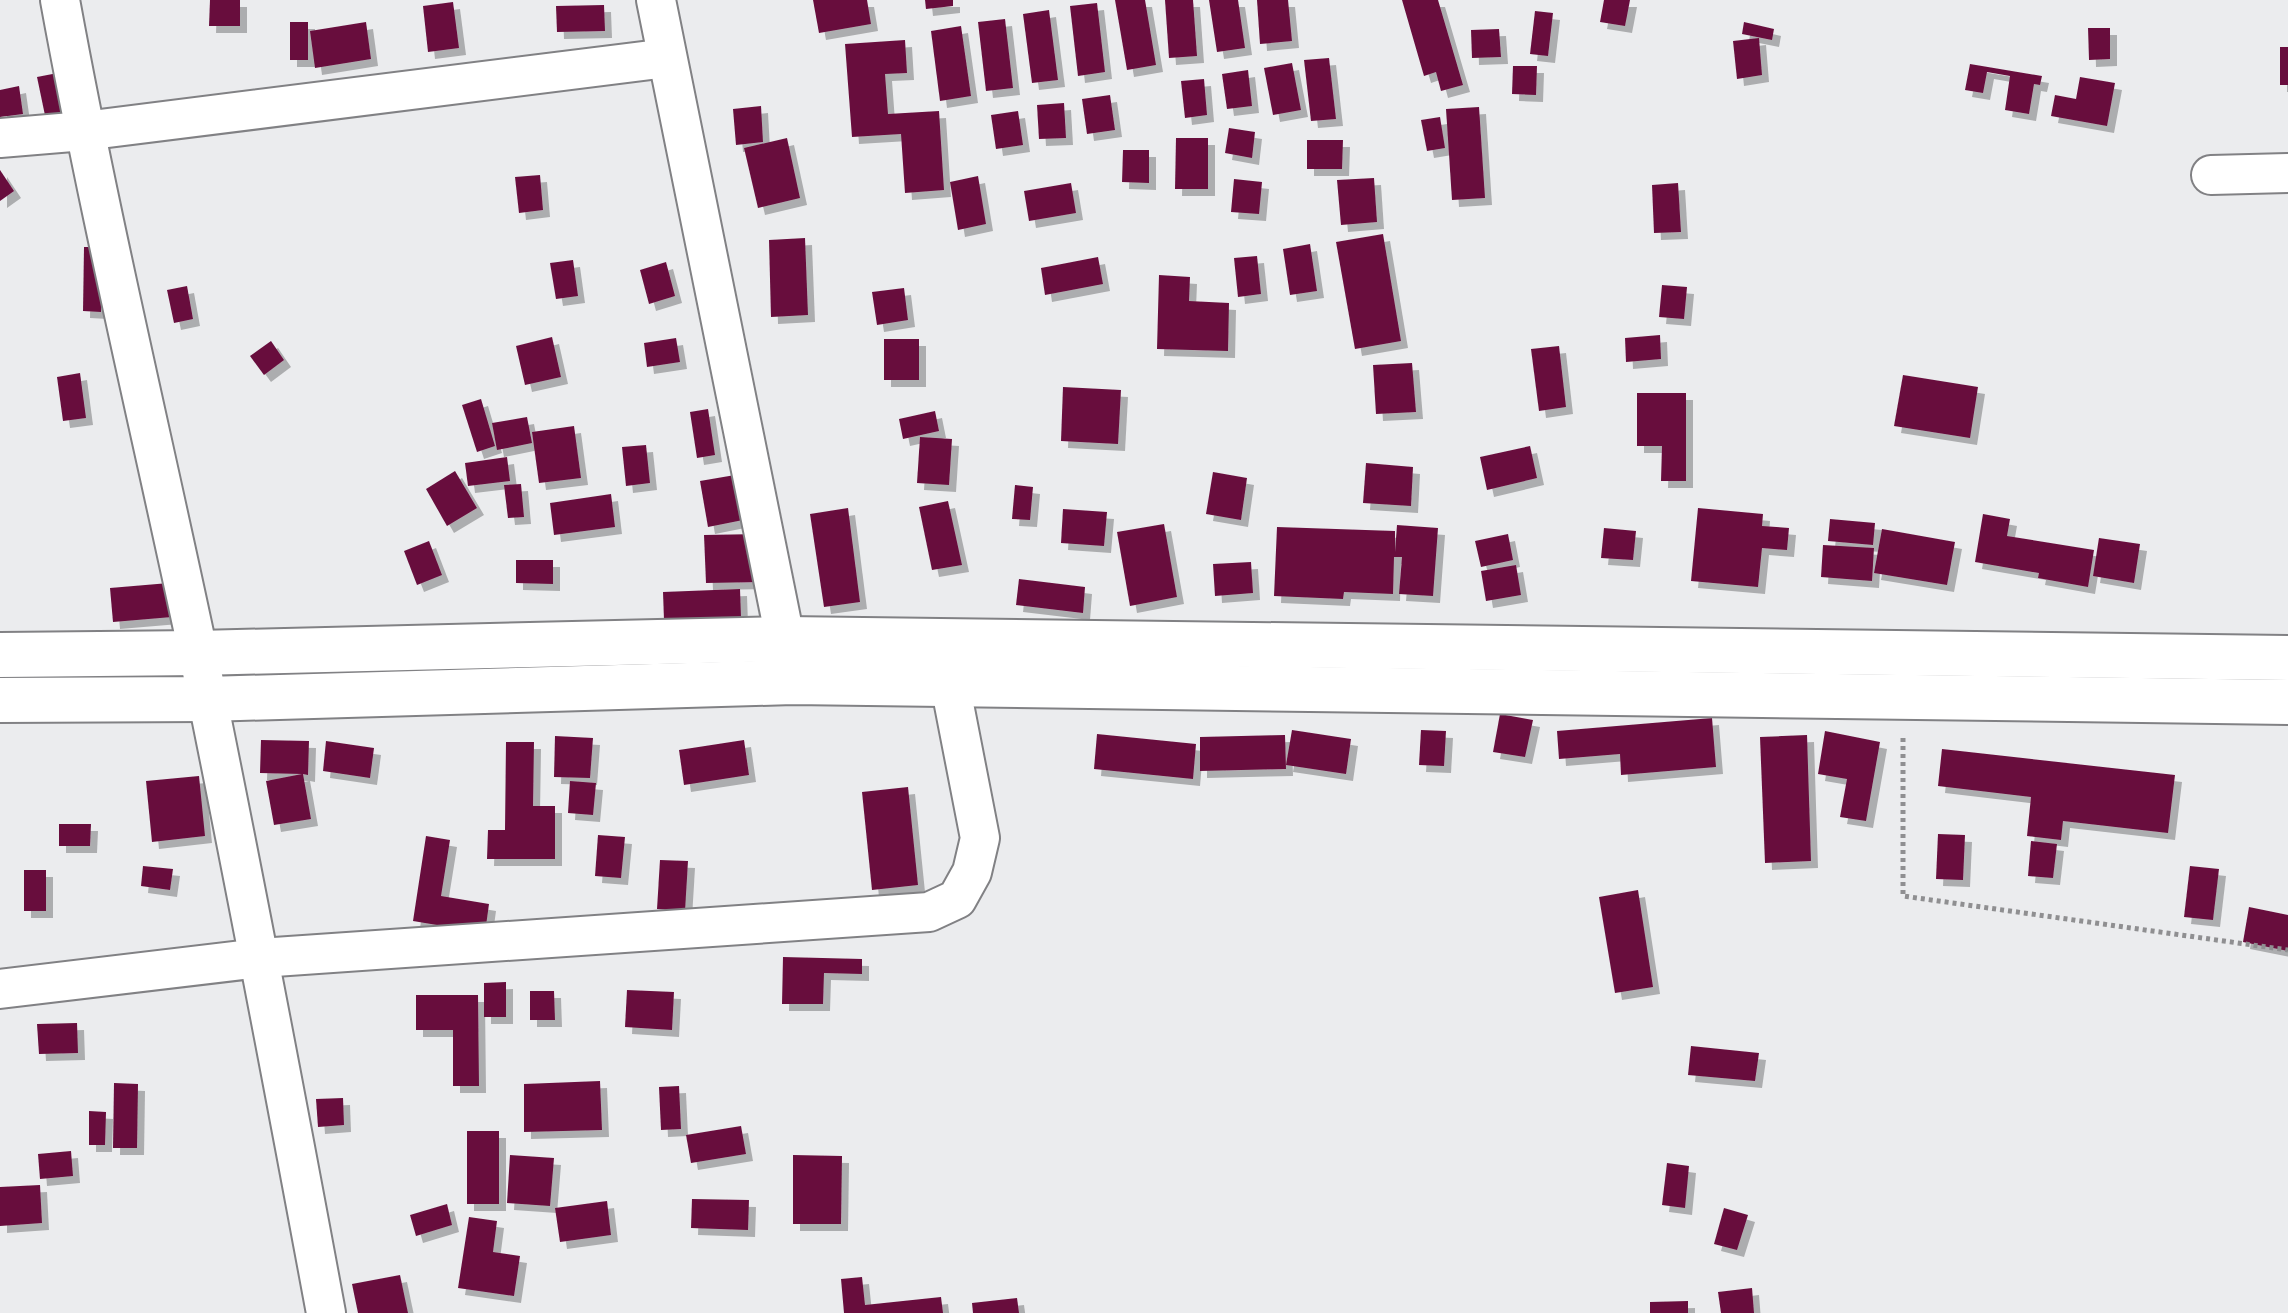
<svg xmlns="http://www.w3.org/2000/svg" width="2288" height="1313" font-family="'Varela Round',sans-serif">
<style>
.building{fill:#68113e;filter:url(#shadow)}
.lines{fill:none;stroke-linecap:round;stroke-linejoin:round}
.street-casing{stroke:#818184;stroke-width:42}
.primary-casing{stroke:#818184;stroke-width:48}
.path{stroke:#8f8f91;stroke-width:5;stroke-dasharray:4 4;stroke-linecap:butt}
.street{stroke:#fff;stroke-width:38}
.primary{stroke:#fff;stroke-width:44}
</style>
<defs>
<filter id="shadow"><feDropShadow dx="7" dy="7" stdDeviation="0" flood-color="#0004"/></filter>
</defs>
<rect width="100%" height="100%" fill="#ebecee"/>
<g class="building">
<polygon points="210,0 240,0 240,26 209,26"/>
<polygon points="813,0 867,0 871,24 819,33"/>
<polygon points="925,0 953,0 953,6 926,9"/>
<polygon points="1115,0 1145,0 1156,65 1127,70"/>
<polygon points="1165,0 1193,0 1197,56 1169,58"/>
<polygon points="1209,0 1238,0 1245,48 1217,52"/>
<polygon points="1257,0 1288,0 1292,41 1260,44"/>
<polygon points="1402,0 1438,0 1463,85 1441,91 1436,72 1424,76"/>
<polygon points="1604,0 1630,0 1625,26 1600,22"/>
<polygon points="453,2 459,48 428,52 423,6"/>
<polygon points="1097,3 1105,72 1078,76 1070,6"/>
<polygon points="604,5 605,31 557,32 556,6"/>
<polygon points="1049,10 1058,80 1032,83 1023,14"/>
<polygon points="1535,11 1553,13 1548,56 1530,54"/>
<polygon points="1005,19 1013,88 986,91 978,22"/>
<rect x="290" y="22" width="18" height="38"/>
<polygon points="366,22 371,59 315,68 310,31"/>
<polygon points="1744,22 1774,29 1772,40 1742,34"/>
<polygon points="961,26 971,96 940,101 931,31"/>
<polygon points="2088,28 2110,28 2110,59 2089,60"/>
<polygon points="1499,29 1501,57 1472,58 1471,30"/>
<polygon points="1759,38 1762,75 1737,79 1733,41"/>
<polygon points="905,40 907,73 885,74 888,114 939,111 944,190 905,193 901,134 852,137 845,44"/>
<rect x="2280" y="47" width="8" height="38"/>
<polygon points="1329,58 1336,119 1311,121 1304,60"/>
<polygon points="1292,63 1301,110 1273,115 1264,68"/>
<polygon points="1970,64 2042,76 2040,85 2034,84 2029,114 2005,110 2010,76 1987,72 1983,93 1965,90"/>
<polygon points="1513,66 1537,66 1536,95 1512,94"/>
<polygon points="1248,70 1252,106 1227,109 1222,74"/>
<polygon points="68,71 77,119 47,125 37,77"/>
<polygon points="2080,77 2115,83 2107,126 2051,116 2055,95 2076,99"/>
<polygon points="1204,79 1207,115 1185,118 1181,81"/>
<polygon points="19,86 23,114 0,117 0,90"/>
<polygon points="1110,95 1115,130 1087,134 1082,99"/>
<polygon points="1064,103 1066,138 1039,139 1037,105"/>
<polygon points="761,106 763,142 736,145 733,109"/>
<polygon points="1479,107 1485,198 1452,200 1446,109"/>
<polygon points="1018,111 1023,145 996,149 991,115"/>
<polygon points="1440,117 1445,148 1427,151 1421,120"/>
<polygon points="1229,128 1255,132 1252,158 1225,153"/>
<polygon points="787,138 800,198 758,208 744,148"/>
<polygon points="1176,138 1208,138 1208,189 1175,189"/>
<polygon points="1307,140 1343,140 1342,169 1307,169"/>
<polygon points="1123,150 1149,150 1149,183 1122,182"/>
<polygon points="0,170 14,191 0,201"/>
<polygon points="540,175 543,210 519,213 515,177"/>
<polygon points="978,176 986,224 958,230 950,182"/>
<polygon points="1374,178 1377,222 1341,225 1337,180"/>
<polygon points="1234,179 1262,182 1259,214 1231,212"/>
<polygon points="1071,183 1076,213 1029,221 1024,191"/>
<polygon points="1678,183 1681,232 1654,233 1652,185"/>
<polygon points="1383,234 1401,341 1355,349 1336,242"/>
<polygon points="805,238 808,315 771,317 769,240"/>
<polygon points="1310,244 1317,291 1290,295 1283,249"/>
<polygon points="84,247 102,247 101,312 83,311"/>
<polygon points="1257,256 1261,294 1238,297 1234,258"/>
<polygon points="1098,257 1103,284 1045,295 1041,268"/>
<polygon points="573,260 578,296 556,299 550,263"/>
<polygon points="666,262 675,296 649,304 640,270"/>
<polygon points="1159,275 1190,277 1189,301 1229,303 1228,351 1157,349"/>
<polygon points="1662,285 1687,287 1684,319 1659,317"/>
<polygon points="187,286 193,319 174,323 167,290"/>
<polygon points="904,288 908,320 877,325 872,292"/>
<polygon points="1660,335 1661,359 1626,362 1625,338"/>
<polygon points="552,337 561,377 525,385 516,346"/>
<polygon points="676,338 680,362 647,367 644,343"/>
<rect x="884" y="339" width="35" height="41"/>
<polygon points="271,341 284,360 264,375 250,356"/>
<polygon points="1559,346 1566,407 1539,411 1531,349"/>
<polygon points="1412,363 1416,412 1376,414 1373,365"/>
<polygon points="80,373 86,418 63,421 57,377"/>
<polygon points="1903,375 1978,387 1970,438 1894,426"/>
<polygon points="1063,387 1121,390 1118,444 1061,441"/>
<polygon points="1637,393 1686,393 1686,481 1661,481 1662,446 1637,446"/>
<polygon points="481,399 495,446 477,452 462,405"/>
<polygon points="708,409 715,455 697,458 690,412"/>
<polygon points="935,411 939,431 903,439 899,419"/>
<polygon points="527,417 532,443 497,450 492,423"/>
<polygon points="574,426 581,478 539,483 532,432"/>
<polygon points="920,437 952,439 949,485 917,483"/>
<polygon points="646,445 650,483 626,486 622,447"/>
<polygon points="1530,446 1537,478 1487,490 1480,457"/>
<polygon points="507,457 510,481 468,486 465,463"/>
<polygon points="1366,463 1413,467 1411,506 1363,503"/>
<polygon points="455,471 477,508 447,526 426,489"/>
<polygon points="1213,472 1247,478 1241,520 1206,514"/>
<polygon points="735,475 743,520 708,527 700,481"/>
<polygon points="521,484 524,517 508,518 504,485"/>
<polygon points="1015,485 1033,487 1030,520 1012,519"/>
<polygon points="611,494 615,527 554,535 550,503"/>
<polygon points="948,501 962,565 932,570 919,507"/>
<polygon points="848,508 860,602 824,607 810,514"/>
<polygon points="1698,508 1763,514 1762,526 1789,528 1787,550 1762,548 1758,587 1691,581"/>
<polygon points="1063,509 1107,512 1104,546 1061,543"/>
<polygon points="1983,514 2010,519 2007,536 2094,550 2088,587 2038,578 2039,573 1975,562"/>
<polygon points="1830,519 1875,523 1873,545 1828,541"/>
<polygon points="1164,524 1177,597 1130,606 1117,532"/>
<polygon points="1397,525 1438,528 1433,596 1399,594 1402,557 1394,557 1393,594 1344,592 1343,599 1274,596 1277,527 1395,531 1395,552"/>
<polygon points="1604,528 1636,531 1633,560 1601,558"/>
<polygon points="1882,529 1955,542 1947,585 1874,573"/>
<polygon points="759,534 760,582 706,583 704,535"/>
<polygon points="1508,534 1513,560 1481,567 1475,541"/>
<polygon points="2099,538 2140,544 2134,583 2093,576"/>
<polygon points="429,541 442,575 417,585 404,551"/>
<polygon points="1823,545 1874,548 1872,581 1821,577"/>
<polygon points="516,560 553,560 553,584 516,583"/>
<polygon points="1251,562 1253,593 1215,596 1213,564"/>
<polygon points="1516,565 1521,595 1486,601 1481,571"/>
<polygon points="1019,579 1085,587 1083,613 1016,605"/>
<polygon points="169,583 172,617 113,622 110,588"/>
<polygon points="740,589 741,617 664,620 663,592"/>
<polygon points="1500,714 1533,720 1525,757 1493,752"/>
<polygon points="1712,718 1716,767 1621,775 1620,754 1559,759 1557,731"/>
<polygon points="1292,730 1351,739 1346,774 1286,765"/>
<polygon points="1421,730 1446,731 1444,766 1419,765"/>
<polygon points="1825,731 1880,742 1866,821 1840,817 1847,779 1818,774"/>
<polygon points="1097,734 1196,744 1193,779 1094,769"/>
<polygon points="1285,735 1286,769 1200,771 1200,737"/>
<polygon points="1807,735 1811,861 1765,863 1760,737"/>
<polygon points="555,736 593,738 590,778 554,777"/>
<polygon points="261,740 309,741 308,775 303,774 311,819 274,825 266,781 302,774 260,773"/>
<polygon points="744,740 749,775 684,785 679,750"/>
<polygon points="326,741 374,748 370,778 323,771"/>
<polygon points="506,742 534,742 533,806 555,806 555,859 487,859 488,830 505,830"/>
<polygon points="1942,749 2175,775 2168,833 2063,821 2061,840 2027,836 2031,797 1938,786"/>
<polygon points="199,776 205,836 152,842 146,781"/>
<polygon points="570,781 596,783 593,815 568,813"/>
<polygon points="908,787 918,885 872,890 862,792"/>
<polygon points="59,824 91,824 90,846 59,846"/>
<polygon points="1938,834 1965,835 1963,880 1936,879"/>
<polygon points="598,835 625,837 621,878 595,876"/>
<polygon points="426,836 450,840 441,896 489,904 485,933 413,921"/>
<polygon points="2031,841 2057,844 2053,878 2028,876"/>
<polygon points="660,860 688,861 685,911 657,909"/>
<polygon points="143,866 173,869 170,890 141,886"/>
<polygon points="2190,866 2219,869 2213,920 2184,917"/>
<rect x="24" y="870" width="22" height="41"/>
<polygon points="1638,890 1653,987 1615,993 1599,897"/>
<polygon points="2249,907 2288,915 2288,951 2243,942"/>
<polygon points="783,957 862,959 862,974 824,973 823,1004 782,1004"/>
<polygon points="506,982 506,1017 484,1017 484,983"/>
<polygon points="627,990 674,992 672,1030 625,1027"/>
<polygon points="530,991 554,991 555,1020 530,1020"/>
<polygon points="416,995 478,995 479,1086 453,1086 453,1030 416,1030"/>
<polygon points="77,1023 78,1053 39,1054 37,1024"/>
<polygon points="1691,1046 1759,1053 1755,1081 1688,1075"/>
<polygon points="600,1081 602,1130 524,1132 524,1084"/>
<polygon points="114,1083 138,1084 137,1148 113,1148"/>
<polygon points="679,1086 681,1129 661,1130 659,1087"/>
<polygon points="343,1098 344,1125 318,1127 316,1099"/>
<polygon points="89,1111 106,1112 105,1145 89,1145"/>
<polygon points="741,1126 746,1154 691,1163 686,1135"/>
<rect x="467" y="1131" width="32" height="73"/>
<polygon points="71,1151 73,1176 40,1179 38,1154"/>
<polygon points="510,1155 554,1158 550,1206 507,1203"/>
<polygon points="793,1155 842,1156 841,1224 793,1224"/>
<polygon points="1667,1163 1689,1166 1685,1208 1662,1205"/>
<polygon points="40,1185 42,1223 0,1226 0,1187"/>
<polygon points="692,1199 749,1200 748,1230 691,1228"/>
<polygon points="607,1201 611,1235 560,1242 555,1208"/>
<polygon points="447,1204 452,1225 416,1236 410,1215"/>
<polygon points="1724,1208 1748,1215 1737,1250 1714,1244"/>
<polygon points="469,1217 497,1221 493,1252 520,1256 514,1296 458,1288"/>
<polygon points="400,1275 408,1313 358,1313 352,1284"/>
<polygon points="862,1277 865,1305 941,1297 943,1313 844,1313 841,1279"/>
<polygon points="1752,1288 1754,1313 1721,1313 1718,1292"/>
<polygon points="1017,1298 1019,1313 973,1313 972,1303"/>
<polygon points="1688,1301 1688,1313 1650,1313 1650,1302"/>
</g>
<g class="lines">
<defs>
<g id="street">
<path d="M 60,0 C 100,219 152,435 198,652 C 243,872 285,1092 326,1313"/>
<polyline points="656,0 791,668"/>
<polyline points="0,138 84,131 667,58"/>
<polyline points="2211,175 2288,173"/>
<polyline points="0,989 260,958 929,912 957,899 972,872 980,838 950,684 948,657"/>
</g>
<g id="primary">
<polyline points="0,655 198,653 786,639 2288,658"/>
<polyline points="0,700 207,699 793,682 2288,702"/>
</g>
</defs>
<use href="#street" class="street-casing"/>
<use href="#primary" class="primary-casing"/>
<polyline class="path" points="1903,738 1903,896 2288,950"/>
<use href="#street" class="street"/>
<use href="#primary" class="primary"/>
</g>
</svg>
